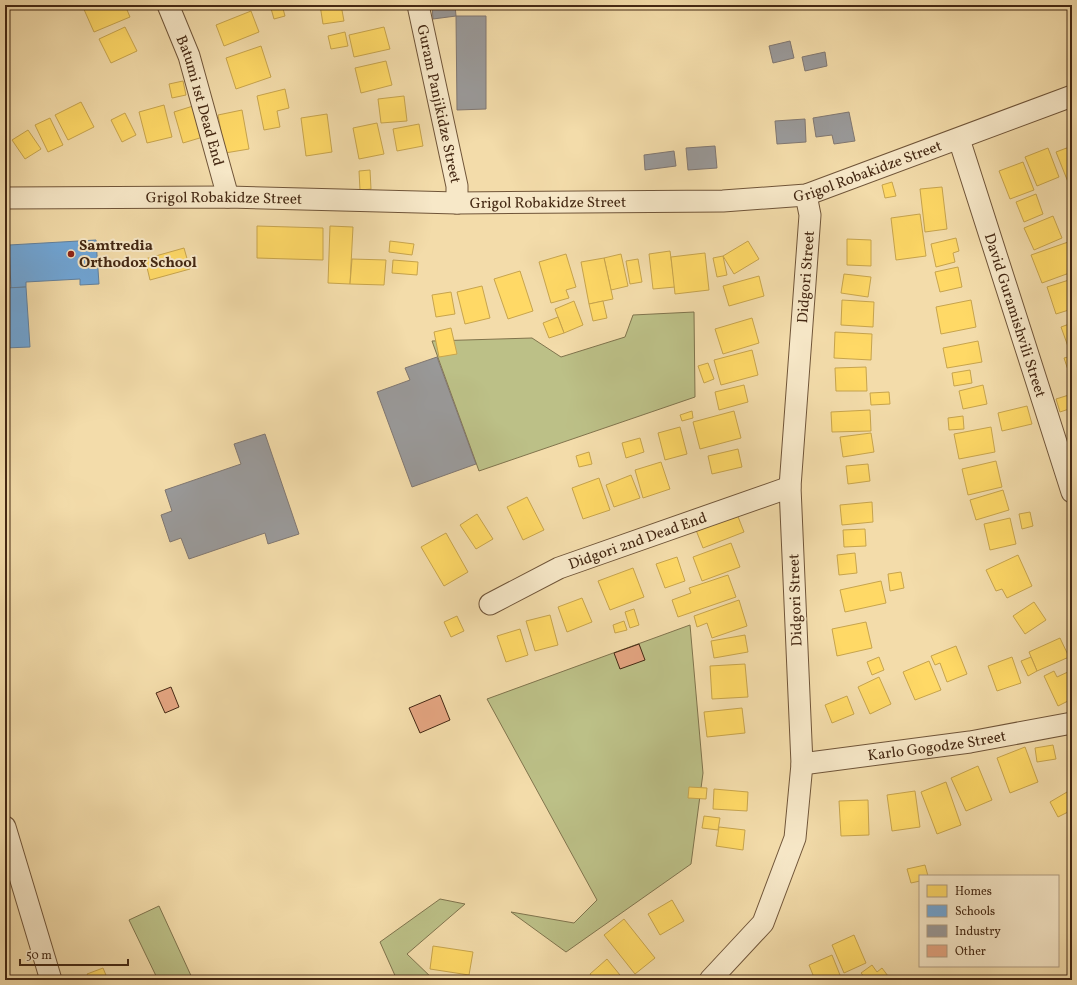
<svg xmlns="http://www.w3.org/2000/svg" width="1077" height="985" font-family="Vollkorn,serif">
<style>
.green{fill:#bcc087;stroke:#80744d}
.homes{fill:#ffd966;stroke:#c7a44d}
.schools{fill:#6fa8dc;stroke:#6282a0}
.industry{fill:#999;stroke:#807771}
.building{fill:#e3a480;stroke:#442813}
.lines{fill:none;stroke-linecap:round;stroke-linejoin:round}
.minor-casing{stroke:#705539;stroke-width:23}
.minor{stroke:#f7e8c8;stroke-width:21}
.poi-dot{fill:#8f2418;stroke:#f7e8c8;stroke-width:1.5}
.labels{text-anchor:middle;stroke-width:4;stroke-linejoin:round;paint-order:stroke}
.street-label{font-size:15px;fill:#442813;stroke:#f7e8c8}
.poi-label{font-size:15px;font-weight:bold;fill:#442813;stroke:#f7e8c8;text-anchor:start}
</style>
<rect width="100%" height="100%" fill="#f3dcaa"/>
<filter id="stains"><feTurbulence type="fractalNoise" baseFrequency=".005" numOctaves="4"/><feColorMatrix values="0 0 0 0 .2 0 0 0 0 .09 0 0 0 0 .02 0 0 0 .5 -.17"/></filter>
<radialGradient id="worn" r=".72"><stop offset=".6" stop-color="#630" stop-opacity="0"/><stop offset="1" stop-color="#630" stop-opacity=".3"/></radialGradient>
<g class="green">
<polygon points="694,312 695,397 479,471 432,341 532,338 561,357 625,337 633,315"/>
<polygon points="690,625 703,773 691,864 566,952 511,912 574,923 597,900 487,699"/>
<polygon points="440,899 465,904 407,954 434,980 397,980 380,942"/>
<polygon points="159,906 193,980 158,980 129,920"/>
</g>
<g class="homes">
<polygon points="82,5 125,5 130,17 94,32"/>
<polygon points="197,5 208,5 199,9"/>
<polygon points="270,5 282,5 285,16 274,19"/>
<polygon points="320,5 341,5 344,21 323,24"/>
<polygon points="251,11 259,32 224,46 216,25"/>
<polygon points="125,27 137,51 111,63 99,39"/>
<polygon points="384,27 390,49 354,57 349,35"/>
<polygon points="345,32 348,46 331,49 328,36"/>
<polygon points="261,46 271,77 236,89 226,58"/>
<polygon points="386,61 392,85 361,93 355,68"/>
<polygon points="183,81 186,95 172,98 169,84"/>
<polygon points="285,89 289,108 277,111 280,127 264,130 257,96"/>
<polygon points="404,96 407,121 381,123 378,99"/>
<polygon points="81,102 94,127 68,140 55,115"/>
<polygon points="164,105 172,137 147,143 139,112"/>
<polygon points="193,106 203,137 183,143 174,112"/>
<polygon points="242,110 249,149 225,153 218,115"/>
<polygon points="125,113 136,135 122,142 111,120"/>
<polygon points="327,114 332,152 306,156 301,118"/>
<polygon points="50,118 63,145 48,152 35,125"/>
<polygon points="377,123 384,154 359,159 353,128"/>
<polygon points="419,124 423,146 397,151 393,129"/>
<polygon points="28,130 41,149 25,159 12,140"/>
<polygon points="1072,146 1072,180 1068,182 1056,152"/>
<polygon points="1048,148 1059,177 1037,186 1025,157"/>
<polygon points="1023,162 1034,190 1010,199 999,171"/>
<polygon points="370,170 371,189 360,190 359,171"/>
<polygon points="892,182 896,196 885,198 882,185"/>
<polygon points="942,187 947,229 925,232 920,189"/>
<polygon points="1036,194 1043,214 1024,222 1016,202"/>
<polygon points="920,214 926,256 896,260 891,218"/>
<polygon points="1053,216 1062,238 1034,250 1024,228"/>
<polygon points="257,226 323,228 323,260 257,258"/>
<polygon points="330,226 353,227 350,284 328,283"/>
<polygon points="956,238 959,251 953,253 955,262 936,267 931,244"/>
<polygon points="847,239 871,240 871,266 847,265"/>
<polygon points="390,241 414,244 412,255 389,252"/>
<polygon points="748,241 759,259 734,274 723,256"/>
<polygon points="1071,241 1072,244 1072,272 1042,283 1031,255"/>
<polygon points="184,248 190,269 150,280 145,259"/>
<polygon points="670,251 675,287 653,289 649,254"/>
<polygon points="705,253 709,290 675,294 671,257"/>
<polygon points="566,254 576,287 566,290 569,298 551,303 539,262"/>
<polygon points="621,254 628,286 611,290 604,258"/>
<polygon points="723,256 727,275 717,277 713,258"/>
<polygon points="604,258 613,299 589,304 581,262"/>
<polygon points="352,259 386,260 384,285 350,284"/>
<polygon points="638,259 642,282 630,284 626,261"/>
<polygon points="393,260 418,262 417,275 392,273"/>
<polygon points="958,267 962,287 940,292 935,272"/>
<polygon points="520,271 533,311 508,319 494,279"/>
<polygon points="844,274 871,277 868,297 841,293"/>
<polygon points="759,276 764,296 729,306 723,286"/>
<polygon points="1072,279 1072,309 1056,314 1047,287"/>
<polygon points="482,286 490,318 465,324 457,292"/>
<polygon points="451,292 455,314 436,317 432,295"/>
<polygon points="842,300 874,302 873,327 841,325"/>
<polygon points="971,300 976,327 941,334 936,307"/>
<polygon points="574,301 583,325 564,333 555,309"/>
<polygon points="603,301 607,318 593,321 589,304"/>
<polygon points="558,317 564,333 549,338 543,323"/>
<polygon points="752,318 759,343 723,354 715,329"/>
<polygon points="1072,323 1072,351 1070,352 1061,327"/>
<polygon points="451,328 457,354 439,357 434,332"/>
<polygon points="835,332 872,334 871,360 834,358"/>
<polygon points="978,341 982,362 947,368 943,348"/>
<polygon points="752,350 758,375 721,385 714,360"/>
<polygon points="1072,356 1072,382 1064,358"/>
<polygon points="708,363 714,379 704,383 698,366"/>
<polygon points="866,367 867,391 836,391 835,368"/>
<polygon points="970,370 972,383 954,386 952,373"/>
<polygon points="744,385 748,402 719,410 715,392"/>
<polygon points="983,385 987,404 963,409 959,391"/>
<polygon points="889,392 890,404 871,405 870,393"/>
<polygon points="1072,394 1072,408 1060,412 1056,399"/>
<polygon points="1027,406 1032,424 1002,431 998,413"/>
<polygon points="870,410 871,431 832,432 831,412"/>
<polygon points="692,411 693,418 682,421 680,415"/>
<polygon points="734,411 741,438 700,449 693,422"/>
<polygon points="963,416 964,429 949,430 948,418"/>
<polygon points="680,427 687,454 665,460 658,433"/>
<polygon points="991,427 995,452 959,459 954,434"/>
<polygon points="871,433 874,452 843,457 840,437"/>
<polygon points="640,438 644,452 626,458 622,443"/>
<polygon points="738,449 742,467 712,474 708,456"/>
<polygon points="589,452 592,464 579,467 576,456"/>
<polygon points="996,461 1002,487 968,495 962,469"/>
<polygon points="661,462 670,489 643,498 635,470"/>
<polygon points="868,464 870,481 848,484 846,466"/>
<polygon points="631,475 640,498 614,507 606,485"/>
<polygon points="599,478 610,510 583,519 572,488"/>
<polygon points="1003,490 1009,510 976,520 970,500"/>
<polygon points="527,497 544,530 523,540 507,507"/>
<polygon points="872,502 873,522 842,525 840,505"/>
<polygon points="1030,512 1033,526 1022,529 1019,514"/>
<polygon points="477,514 493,539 476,549 460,525"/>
<polygon points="737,514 744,532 703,548 696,530"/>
<polygon points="1010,518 1016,544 990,550 984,524"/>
<polygon points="865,529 866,546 844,547 843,530"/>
<polygon points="446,533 468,572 444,586 421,547"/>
<polygon points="731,543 740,567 702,581 693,557"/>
<polygon points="855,553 857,573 839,575 837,555"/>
<polygon points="1018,555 1032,586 1007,598 1002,589 996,591 986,570"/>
<polygon points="677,557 685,581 665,588 656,564"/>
<polygon points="633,568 644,597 610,610 598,581"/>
<polygon points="901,572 904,588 890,591 888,574"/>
<polygon points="728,575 736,597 678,617 672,600 691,593 689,588"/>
<polygon points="881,581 886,603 845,612 840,590"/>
<polygon points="582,598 592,622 567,632 558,607"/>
<polygon points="739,600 747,626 712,638 707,623 697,627 694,616"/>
<polygon points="1034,602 1046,620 1025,634 1013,616"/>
<polygon points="634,609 639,625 630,628 625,612"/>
<polygon points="550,615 558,645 535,651 526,621"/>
<polygon points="457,616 464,631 451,637 444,622"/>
<polygon points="624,621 627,630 615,633 613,625"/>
<polygon points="866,622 872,648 837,656 832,629"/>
<polygon points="520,629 528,655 506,662 497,636"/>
<polygon points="745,635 748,652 714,658 711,641"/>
<polygon points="1060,638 1069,657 1037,671 1029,652"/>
<polygon points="956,646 967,674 947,682 940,663 935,665 931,656"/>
<polygon points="879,657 884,670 872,675 867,662"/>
<polygon points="1012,657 1021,683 997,691 988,666"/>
<polygon points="1031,657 1037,671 1028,676 1021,661"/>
<polygon points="929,661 941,690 915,700 903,672"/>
<polygon points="745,664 748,697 712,699 710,666"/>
<polygon points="1054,671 1057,677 1070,671 1072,674 1072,699 1058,706 1044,676"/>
<polygon points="879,677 891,704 870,714 858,687"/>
<polygon points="847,696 854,714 832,723 825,705"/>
<polygon points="742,708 745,733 707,737 704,712"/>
<polygon points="1053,745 1056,759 1037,762 1035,748"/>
<polygon points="1025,747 1038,782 1010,793 997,758"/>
<polygon points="978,766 992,800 966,811 951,778"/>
<polygon points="946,782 961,825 937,834 921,792"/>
<polygon points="689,787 707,788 706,799 688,798"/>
<polygon points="714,789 748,792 747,811 713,809"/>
<polygon points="915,791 920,827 892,831 887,795"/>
<polygon points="1067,792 1072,800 1072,810 1058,817 1050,802"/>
<polygon points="868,800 869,835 841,836 839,801"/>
<polygon points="704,816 720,818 718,830 702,828"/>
<polygon points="719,827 745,830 743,850 716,846"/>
<polygon points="925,865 928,876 920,876 920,881 911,883 907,869"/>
<polygon points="672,900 684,921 660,935 648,914"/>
<polygon points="624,919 655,958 635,974 604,935"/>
<polygon points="854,935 866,963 844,973 832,945"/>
<polygon points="433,946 473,952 469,975 430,969"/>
<polygon points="832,955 842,980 815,980 809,965"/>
<polygon points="607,959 624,980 594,980 590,974"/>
<polygon points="872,965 877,972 882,968 891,980 867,980 861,973"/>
<polygon points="103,968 108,980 90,980 87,974"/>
</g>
<g class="schools">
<polygon points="96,240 99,284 80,285 80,279 26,282 26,287 11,288 9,245"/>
<polygon points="26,287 30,347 5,348 5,288"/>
</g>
<g class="industry">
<polygon points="432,5 455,5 456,16 433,19"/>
<polygon points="456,16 486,16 486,109 457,110"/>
<polygon points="790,41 794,58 773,63 769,46"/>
<polygon points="825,52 827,66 805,71 802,57"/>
<polygon points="849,112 855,141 834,144 832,135 816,137 813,118"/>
<polygon points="805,119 806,142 777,144 775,121"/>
<polygon points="715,146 717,168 688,170 686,148"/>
<polygon points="674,151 676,166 645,170 644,155"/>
<polygon points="437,357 476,464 412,487 377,392 410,380 405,368"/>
<polygon points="265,434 299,534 268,544 265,533 189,559 181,538 170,542 161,515 172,511 165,490 241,464 234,444"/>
</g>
<g class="building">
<polygon points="639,644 645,660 620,669 614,653"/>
<polygon points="171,687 179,707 165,713 156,693"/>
<polygon points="440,695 450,720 420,733 409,708"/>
</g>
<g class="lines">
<defs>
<g id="minor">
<path id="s1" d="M 168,5 L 189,56 L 228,197"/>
<path id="s2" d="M 418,5 L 457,186 L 457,203"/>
<path id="s3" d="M 959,139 L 1072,492"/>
<path id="s4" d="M 5,198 L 228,197 L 457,203 L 723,201 L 806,195 L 1072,96"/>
<path id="s5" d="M 490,604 L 559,568 L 790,487"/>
<path id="s6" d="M 802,764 L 970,742 L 1072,723"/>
<polyline points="5,827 51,980"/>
<path id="s7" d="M 710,980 L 763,923 L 795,838 L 802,764 L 790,487 L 810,215 L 806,195"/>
</g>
</defs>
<use href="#minor" class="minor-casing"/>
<use href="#minor" class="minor"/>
</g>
<circle class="poi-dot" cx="71" cy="254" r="4"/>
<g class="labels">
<g class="street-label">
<text dy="5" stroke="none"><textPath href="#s1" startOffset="101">Batumi 1st Dead End</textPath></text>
<text dy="5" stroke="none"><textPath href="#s2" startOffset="101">Guram Panjikidze Street</textPath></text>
<text dy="5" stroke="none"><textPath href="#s4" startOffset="867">Grigol Robakidze Street</textPath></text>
<text dy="5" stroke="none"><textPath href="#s4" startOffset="219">Grigol Robakidze Street</textPath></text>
<text dy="5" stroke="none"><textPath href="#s4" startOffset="543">Grigol Robakidze Street</textPath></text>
<text dy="5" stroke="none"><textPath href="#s7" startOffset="731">Didgori Street</textPath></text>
<text dy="5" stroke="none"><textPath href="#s3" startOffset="185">David Guramishvili Street</textPath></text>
<text dy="5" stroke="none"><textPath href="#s5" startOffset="161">Didgori 2nd Dead End</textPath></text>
<text transform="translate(795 600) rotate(-92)" y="5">Didgori Street</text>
<text dy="5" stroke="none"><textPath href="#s6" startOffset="136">Karlo Gogodze Street</textPath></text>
</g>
<g class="poi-label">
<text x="79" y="250">Samtredia<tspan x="79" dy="17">Orthodox School</tspan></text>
</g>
</g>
<rect width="1077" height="985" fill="none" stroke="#f3dcaa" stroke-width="20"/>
<rect x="6" y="6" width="1065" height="973" fill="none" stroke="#442813" stroke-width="2"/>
<rect x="10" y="10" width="1057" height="965" fill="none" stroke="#442813"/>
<rect x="919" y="875" width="140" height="92" fill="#f7e8c8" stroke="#af9b80"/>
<rect x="927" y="885" width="20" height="12" fill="#ffd966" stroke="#af9b80"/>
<text x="955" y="895" font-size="12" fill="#442813">Homes</text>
<rect x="927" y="905" width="20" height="12" fill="#6fa8dc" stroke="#af9b80"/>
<text x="955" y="915" font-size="12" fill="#442813">Schools</text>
<rect x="927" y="925" width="20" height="12" fill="#999999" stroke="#af9b80"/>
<text x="955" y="935" font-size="12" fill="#442813">Industry</text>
<rect x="927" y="945" width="20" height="12" fill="#e3a480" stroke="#af9b80"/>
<text x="955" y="955" font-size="12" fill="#442813">Other</text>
<path d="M20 959v6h108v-6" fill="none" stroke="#442813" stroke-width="2"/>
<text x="26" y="959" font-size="12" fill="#442813" stroke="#f7e8c8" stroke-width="3" paint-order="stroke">50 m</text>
<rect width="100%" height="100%" filter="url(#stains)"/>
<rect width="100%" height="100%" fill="url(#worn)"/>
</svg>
